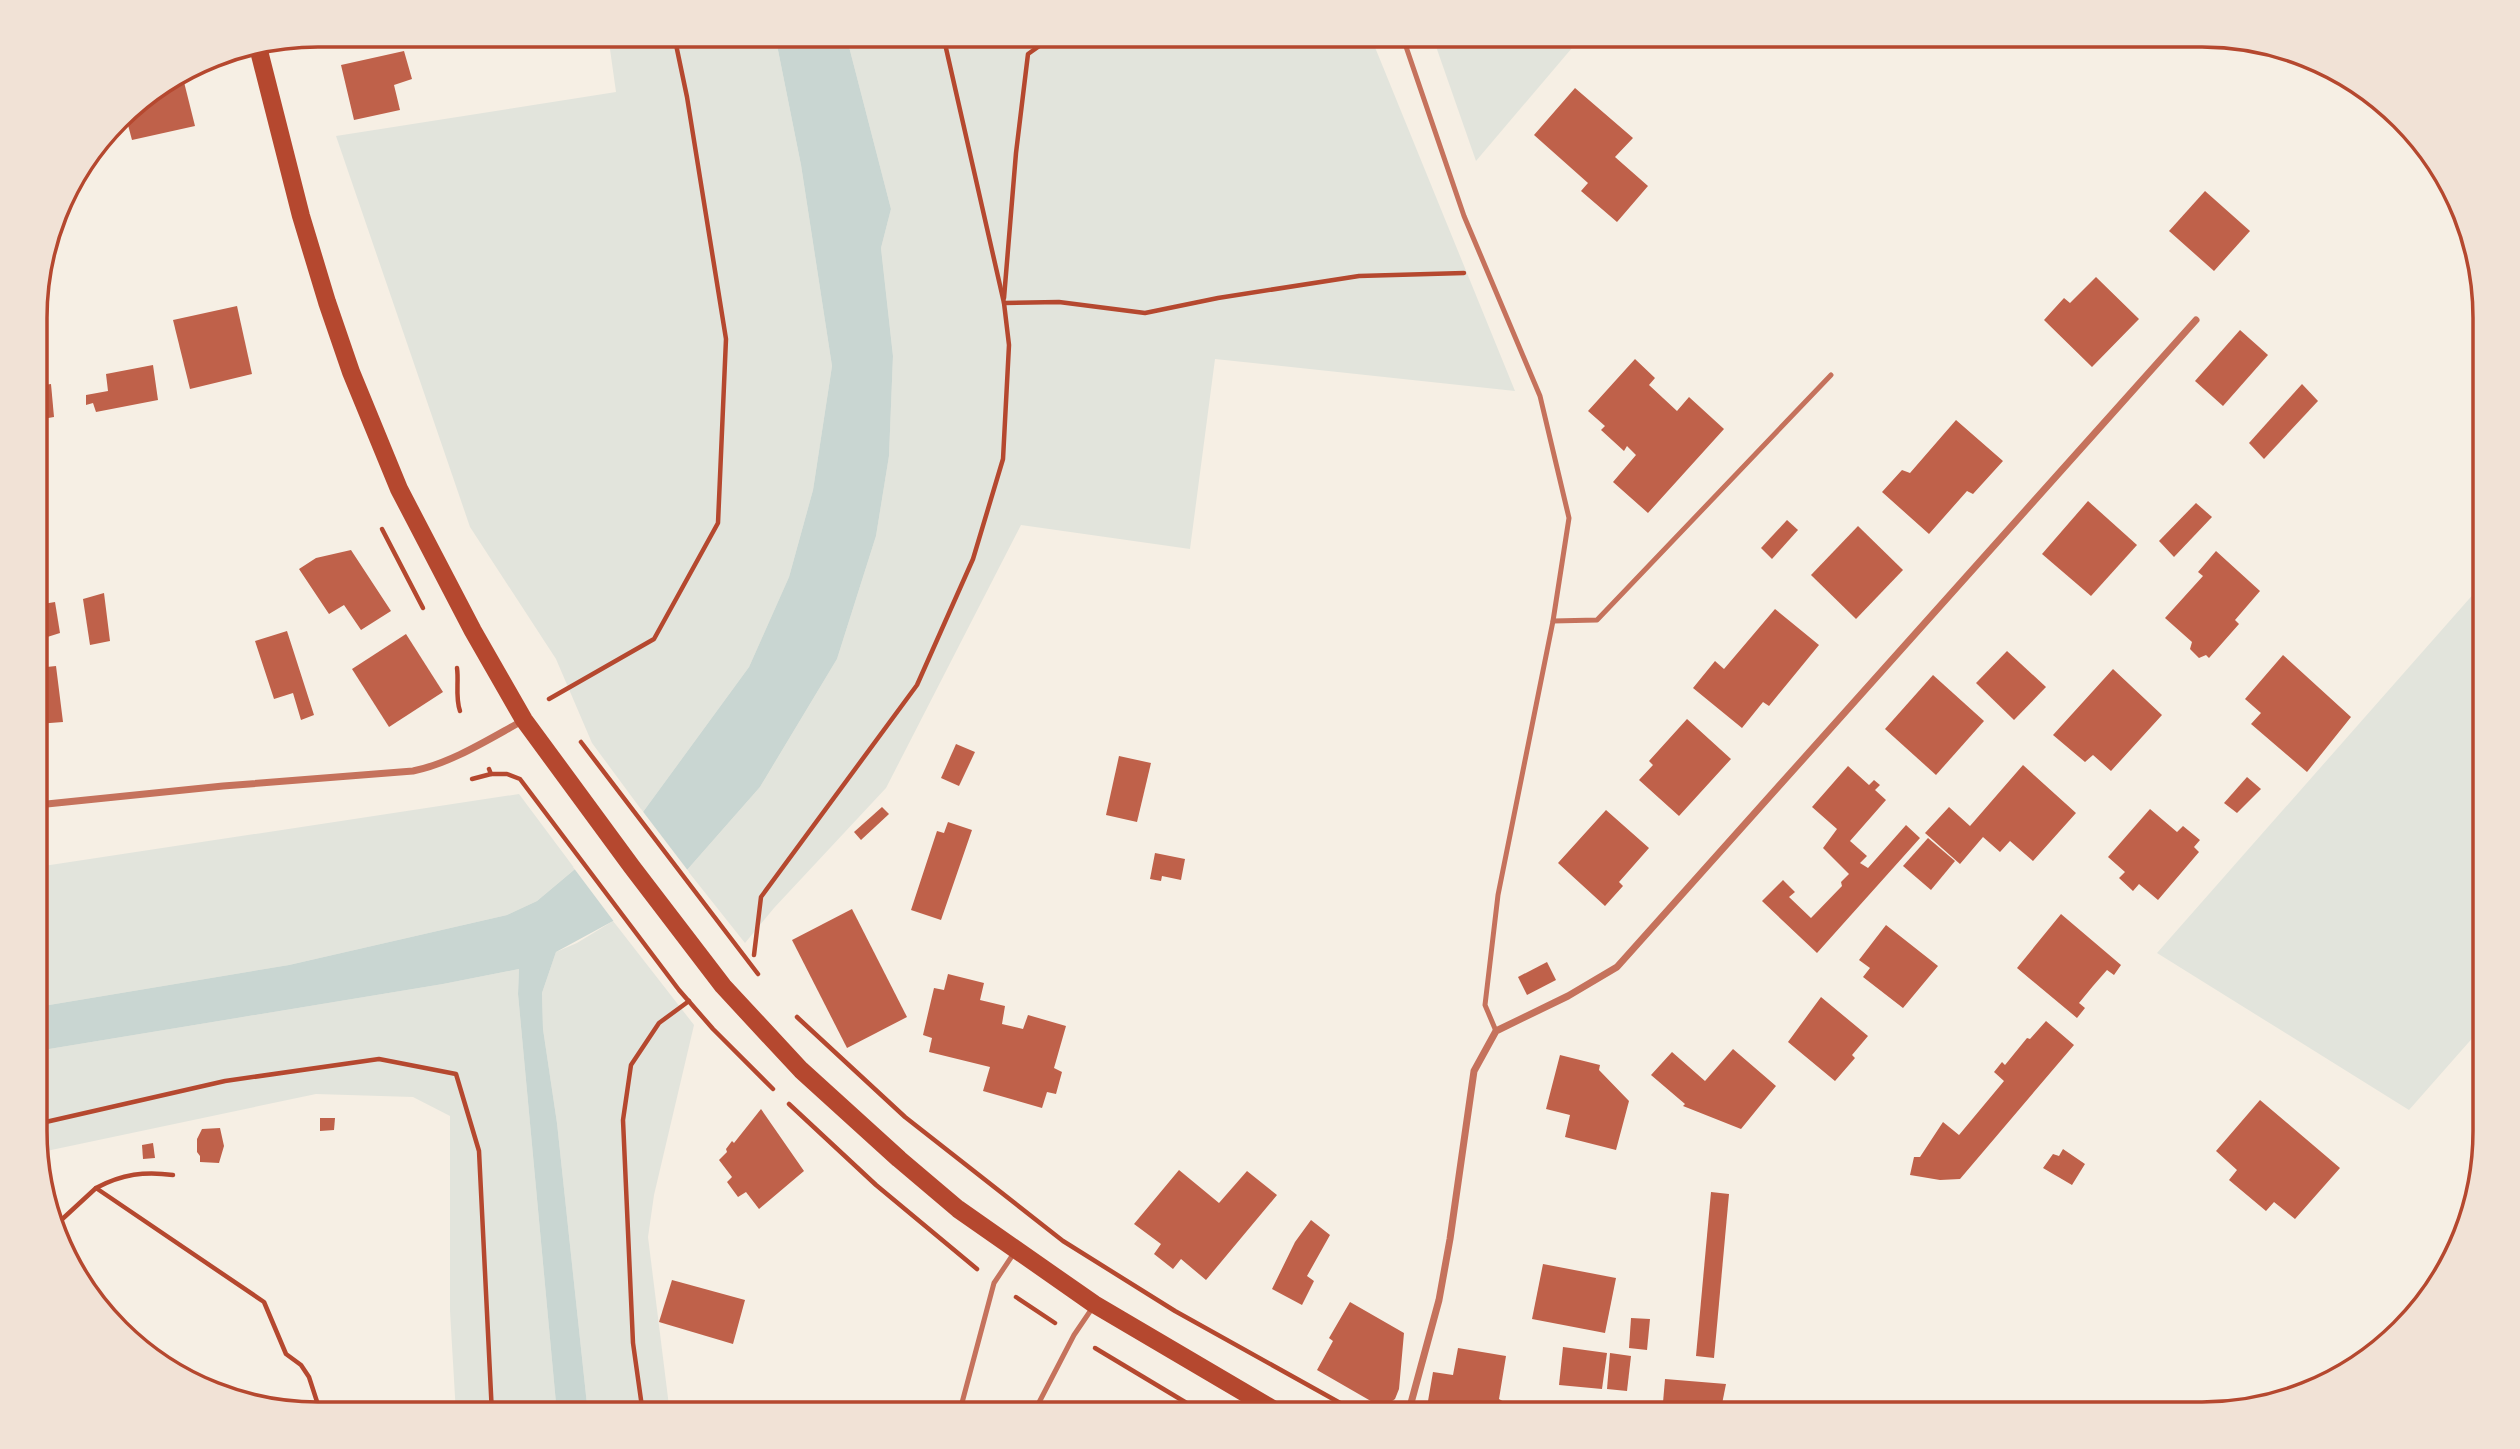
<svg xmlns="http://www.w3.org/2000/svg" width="2520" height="1449" font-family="Ubuntu,sans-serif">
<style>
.green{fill:#e2e4dc}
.water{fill:#c9d6d2}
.pier{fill:#f6efe4}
.building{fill:#bf614a}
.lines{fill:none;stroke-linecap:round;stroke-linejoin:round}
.path{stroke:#b5482f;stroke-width:4.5}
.service{stroke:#c5725c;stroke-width:5}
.minor{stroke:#c5725c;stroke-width:7}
.primary{stroke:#b5482f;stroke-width:18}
.rim{fill:none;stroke:#b5482f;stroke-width:3.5}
</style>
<rect width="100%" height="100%" fill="#f6efe4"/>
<g class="green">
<polygon points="608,35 775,35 801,165 832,366 813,490 789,577 749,667 643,812 592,743 556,659 470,527 336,136 616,92"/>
<polygon points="846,35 1370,35 1515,391 1215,359 1190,549 1021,525 886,788 774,908 745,943 687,870 760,787 837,659 876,536 889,456 893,356 881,248 891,209"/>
<polygon points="1432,35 1583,35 1476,161"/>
<polygon points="2484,582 2484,1039 2476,1034 2409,1110 2157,953"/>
<polygon points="519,794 575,869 537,901 507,915 289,965 37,1007 37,867"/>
<polygon points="613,921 694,1025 654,1195 648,1237 670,1414 588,1414 557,1123 543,1029 542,993 556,952 577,943"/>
<polygon points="519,969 518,994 557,1414 456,1414 450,1311 450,1116 413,1097 316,1094 37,1153 37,1051 443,984"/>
</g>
<polygon class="water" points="775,35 846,35 891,209 881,248 893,356 889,456 876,536 837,659 760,787 687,870 613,921 556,952 542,993 543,1029 557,1123 588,1414 557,1414 518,994 519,969 443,984 37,1051 37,1007 289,965 507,915 537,901 643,812 749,667 789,577 813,490 832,366 801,165"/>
<polygon class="pier" points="641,809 689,872 615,923 573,867"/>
<g class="building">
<polygon points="404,51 412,79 394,85 400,110 354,120 341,65"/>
<polygon points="182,74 195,126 132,140 125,114 131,106"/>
<polygon points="1575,88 1633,138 1615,157 1648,186 1617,222 1581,191 1588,183 1534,135"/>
<polygon points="2205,191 2250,231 2214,271 2169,231"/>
<polygon points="2096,277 2139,319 2092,367 2044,320 2064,298 2070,303"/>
<polygon points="237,306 252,374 190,389 173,320"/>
<polygon points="2240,330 2268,355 2223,406 2195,381"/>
<polygon points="1635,359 1655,378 1649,385 1677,411 1689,397 1724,429 1648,513 1613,482 1636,455 1627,446 1624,451 1601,430 1605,426 1588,411"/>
<polygon points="153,365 158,400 96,412 93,403 86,405 86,395 108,391 106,374"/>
<polygon points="51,384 54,417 37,420 37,386"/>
<polygon points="2302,384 2318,401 2264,459 2249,443"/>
<polygon points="1956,420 2003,461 1973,494 1967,491 1929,534 1882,492 1902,470 1910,473"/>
<polygon points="2088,501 2137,545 2091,596 2042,554"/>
<polygon points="2196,503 2212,517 2174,557 2159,541"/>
<polygon points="1787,520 1798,530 1772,559 1761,548"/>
<polygon points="1858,526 1903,570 1856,619 1811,575"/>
<polygon points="351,550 391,611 361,630 344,605 329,614 299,569 316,558"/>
<polygon points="2216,551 2260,591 2235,620 2239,624 2209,658 2206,655 2199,658 2190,649 2192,642 2165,618 2203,576 2198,572"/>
<polygon points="104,593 110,641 90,645 83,599"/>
<polygon points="55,602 60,633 41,639 37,627 37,605"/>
<polygon points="1775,609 1819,645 1769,706 1763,702 1742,728 1693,688 1715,661 1724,669"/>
<polygon points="287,631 314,715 301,720 293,693 274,699 255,641"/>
<polygon points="406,634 443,692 389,727 352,669"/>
<polygon points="2007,651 2046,687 2014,720 1976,683"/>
<polygon points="2283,655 2351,717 2307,772 2251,724 2261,713 2245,699"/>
<polygon points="56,666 63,722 37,724 37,668"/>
<polygon points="2113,669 2162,715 2111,771 2093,755 2085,762 2053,735"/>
<polygon points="1933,675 1984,721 1936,775 1885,729"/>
<polygon points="1687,719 1731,759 1679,816 1639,780 1653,765 1649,761"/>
<polygon points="956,744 975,752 959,786 941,778"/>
<polygon points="1119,756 1151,763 1137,822 1106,815"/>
<polygon points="2023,765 2076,813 2033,861 2010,841 2000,852 1983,837 1960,864 1925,833 1949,807 1970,826"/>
<polygon points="1848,766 1869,785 1874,780 1880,785 1875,790 1886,800 1850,841 1867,856 1860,863 1868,868 1906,825 1920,838 1817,953 1762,901 1783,880 1795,892 1789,897 1811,918 1842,886 1841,882 1849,874 1823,848 1837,829 1812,807"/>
<polygon points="2247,777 2261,789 2237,813 2224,803"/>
<polygon points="882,807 889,814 861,840 854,832"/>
<polygon points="2150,809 2177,832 2183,826 2200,840 2194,847 2199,852 2158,900 2139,884 2133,891 2119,878 2125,872 2108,857"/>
<polygon points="1606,810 1649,848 1619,882 1623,886 1605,906 1558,863"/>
<polygon points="948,822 972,830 941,920 911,910 937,831 944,833"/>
<polygon points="1928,838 1955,861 1931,890 1903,866"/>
<polygon points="1155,853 1185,859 1181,880 1162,876 1161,881 1150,879"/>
<polygon points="852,909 907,1017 847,1048 792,940"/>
<polygon points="2061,914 2121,965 2114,975 2107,970 2093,986 2079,1003 2085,1008 2077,1018 2017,968"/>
<polygon points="1886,925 1938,966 1903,1008 1863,977 1870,968 1859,960"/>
<polygon points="1547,962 1556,980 1527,995 1518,977"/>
<polygon points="948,974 984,983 980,1000 1005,1006 1002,1024 1023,1029 1028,1015 1066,1026 1054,1068 1062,1072 1056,1094 1047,1092 1042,1108 983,1091 990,1067 929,1052 932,1038 923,1035 934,988 944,990"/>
<polygon points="1821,997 1868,1036 1852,1055 1855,1058 1835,1081 1788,1042"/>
<polygon points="2046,1021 2074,1045 1960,1179 1940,1180 1910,1175 1914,1157 1920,1157 1943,1122 1959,1135 2004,1081 1994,1072 2002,1062 2005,1065 2027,1038 2030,1039"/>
<polygon points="1733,1049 1776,1086 1741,1129 1683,1106 1685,1104 1651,1075 1672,1052 1705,1081"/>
<polygon points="1560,1055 1600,1065 1599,1070 1629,1101 1616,1150 1565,1137 1570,1115 1546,1109"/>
<polygon points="2260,1100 2340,1168 2295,1219 2274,1202 2266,1211 2229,1180 2237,1170 2216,1151"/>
<polygon points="761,1109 804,1171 759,1209 746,1192 738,1197 727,1182 732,1177 719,1160 727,1152 726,1149 732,1141 734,1143"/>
<polygon points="320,1118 335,1118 334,1130 320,1131"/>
<polygon points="220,1128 224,1146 219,1163 200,1162 200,1156 197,1152 197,1139 202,1129"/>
<polygon points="153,1143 155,1158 143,1159 142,1145"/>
<polygon points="2063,1149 2085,1164 2072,1185 2043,1168 2053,1154 2059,1156"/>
<polygon points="1179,1170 1219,1203 1247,1171 1277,1195 1206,1280 1181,1259 1173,1269 1154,1254 1161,1244 1134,1224"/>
<polygon points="1711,1192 1729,1194 1714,1358 1696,1356"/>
<polygon points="1311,1220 1330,1235 1307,1276 1314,1281 1302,1305 1272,1289 1295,1242"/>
<polygon points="1543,1264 1616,1278 1605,1333 1532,1319"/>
<polygon points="672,1280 745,1300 733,1344 659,1322"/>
<polygon points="1350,1302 1404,1333 1399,1389 1395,1399 1385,1406 1376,1404 1317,1370 1333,1341 1329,1338"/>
<polygon points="1631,1318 1650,1319 1647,1350 1629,1348"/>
<polygon points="1563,1347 1607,1353 1602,1389 1559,1385"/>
<polygon points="1458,1348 1506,1356 1499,1399 1525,1414 1451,1414 1428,1401 1433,1372 1453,1375"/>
<polygon points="1610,1353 1631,1356 1627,1391 1607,1389"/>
<polygon points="1665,1379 1726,1384 1720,1414 1662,1414"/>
</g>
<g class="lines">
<g class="path">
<polyline points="1004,298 1016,153 1028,54 1055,35"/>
<polyline points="1004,303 1059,302 1145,313 1218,298 1359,276 1464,273"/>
<polyline points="382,529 423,608"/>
<path d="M 457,668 C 459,682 455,697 460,711"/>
<polyline points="549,699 654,639 718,523 726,339 687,97 674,35"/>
<polyline points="581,742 758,974"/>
<polyline points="489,769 491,774 507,774 520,779 679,990 713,1029 773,1089"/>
<polyline points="472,779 491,774"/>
<polyline points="754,955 761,897 917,685 973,559 1003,459 1009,345 1004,303 943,35"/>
<polyline points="797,1017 905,1117 1063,1241 1175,1311 1360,1414"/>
<polyline points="789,1104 876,1185 977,1269"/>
<polyline points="37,1124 225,1081 379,1059 456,1074 479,1151 492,1414"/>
<path d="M 96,1188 C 122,1174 145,1171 173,1175"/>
<polyline points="58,1223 96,1188 264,1302 286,1354 301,1365 309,1377 321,1414"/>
<polyline points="1016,1297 1055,1323"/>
<polyline points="1095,1348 1205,1414"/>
<polyline points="1061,1407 1072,1414"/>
<polyline points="643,1414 633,1343 623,1120 631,1065 659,1023 689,1001"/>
</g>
<g class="service">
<polyline points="1402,35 1464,216 1540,396 1569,518 1553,621 1498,895 1485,1005 1496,1031"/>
<polyline points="1553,621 1597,620 1831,375"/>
<polyline points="959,1414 994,1283 1014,1253"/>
<polyline points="1033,1414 1074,1335 1093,1307"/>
</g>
<g class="minor">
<path d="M 37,805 L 223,786 L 413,771 C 452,763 489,739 524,720"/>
<polyline points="1408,1414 1439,1300 1450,1239 1474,1071 1496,1031 1568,996 1617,967 2196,320"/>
</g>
<polyline class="primary" points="258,47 301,216 327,302 351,372 399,489 473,631 524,720 632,867 723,986 801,1070 899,1159 958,1209 1094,1304 1281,1414"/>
</g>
<path d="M0 0H2520V1449H0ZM318 47H2202A271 271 0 0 1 2473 318V1131A271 271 0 0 1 2202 1402H318A271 271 0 0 1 47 1131V318A271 271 0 0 1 318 47Z" fill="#f1e2d6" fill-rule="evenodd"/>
<path class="rim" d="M318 47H2202A271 271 0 0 1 2473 318V1131A271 271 0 0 1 2202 1402H318A271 271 0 0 1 47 1131V318A271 271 0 0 1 318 47Z"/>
</svg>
